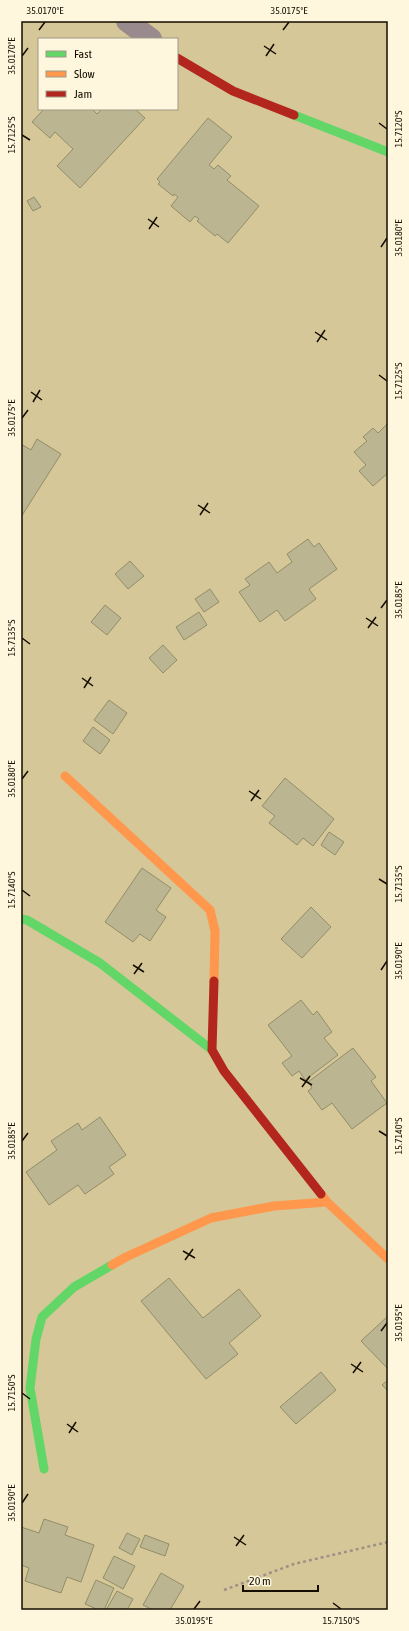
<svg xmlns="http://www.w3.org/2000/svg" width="409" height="1631" font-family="'Asap Condensed',sans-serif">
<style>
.building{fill:#bbb691;stroke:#928d68}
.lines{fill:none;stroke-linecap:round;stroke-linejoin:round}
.path{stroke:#9e9285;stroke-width:2.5;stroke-dasharray:3 3;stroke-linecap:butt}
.street{stroke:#998a8d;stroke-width:22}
.fast{stroke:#63d668;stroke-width:9}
.slow{stroke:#ff974d;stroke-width:9}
.jam{stroke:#b3261e;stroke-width:9}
.ticks{fill:none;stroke:#140d00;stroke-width:1.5}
.neatline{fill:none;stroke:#140d00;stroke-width:1.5}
.ticks-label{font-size:10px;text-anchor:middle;fill:#140d00}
</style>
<rect width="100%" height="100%" fill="#d5c798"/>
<g class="building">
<polygon points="44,109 92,109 97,114 102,109 135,109 145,118 80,188 57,166 73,149 55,132 50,138 32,122"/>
<polygon points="208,118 232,137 209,165 214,169 218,165 231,176 227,180 259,206 228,243 217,234 215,236 197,221 199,219 195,216 190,222 171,206 178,197 174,194 173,196 158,184 160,182 157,179"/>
<polygon points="34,197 41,207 33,211 27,201"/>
<polygon points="388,423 388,473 373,486 359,471 366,465 354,452 367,441 363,437 373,428 378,433"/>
<polygon points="37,439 61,454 21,517 21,444 31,450"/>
<polygon points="308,539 314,547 319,543 337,569 309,589 316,599 285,621 277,610 260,622 239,592 250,585 245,579 269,562 277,573 292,562 287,554"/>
<polygon points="130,561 144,576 128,589 115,574"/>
<polygon points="210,589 219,602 204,612 195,599"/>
<polygon points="105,605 121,618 107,635 91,622"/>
<polygon points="199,612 207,625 184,640 176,627"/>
<polygon points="163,645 177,660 163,673 149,658"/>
<polygon points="109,700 127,713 113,734 94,720"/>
<polygon points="93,727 110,740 100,754 83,741"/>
<polygon points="285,778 334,819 313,846 303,838 297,845 269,823 275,816 262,806"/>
<polygon points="329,832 344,842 335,855 321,845"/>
<polygon points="142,868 171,888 156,910 166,917 150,941 140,934 133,942 105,922"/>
<polygon points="311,907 331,927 302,958 281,939"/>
<polygon points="301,1000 313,1015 317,1011 332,1032 324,1038 338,1055 305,1080 299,1071 292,1076 282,1063 292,1056 268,1025"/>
<polygon points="353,1048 376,1077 371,1081 387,1103 352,1129 332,1103 322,1110 308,1091 312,1088 308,1082"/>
<polygon points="100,1117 126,1155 109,1167 114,1174 85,1194 78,1185 49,1205 26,1172 57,1150 51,1141 78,1123 82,1130"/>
<polygon points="169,1278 203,1318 239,1289 261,1316 229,1343 238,1354 206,1379 141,1301"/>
<polygon points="388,1316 388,1369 361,1341"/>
<polygon points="321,1372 336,1390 296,1424 280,1407"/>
<polygon points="388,1380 388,1391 382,1385"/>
<polygon points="44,1519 68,1527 65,1535 94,1545 81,1582 67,1577 61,1593 25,1581 29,1568 21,1565 21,1527 39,1533"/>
<polygon points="127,1533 140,1539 132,1555 119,1548"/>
<polygon points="145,1535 169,1544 165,1556 140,1547"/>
<polygon points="114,1556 135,1566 123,1589 103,1578"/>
<polygon points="161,1573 184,1586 170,1610 153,1610 143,1605"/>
<polygon points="96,1580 114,1588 104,1610 99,1610 85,1604"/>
<polygon points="117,1591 133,1599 127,1610 106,1610"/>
</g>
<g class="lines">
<polyline class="path" points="224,1590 294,1564 388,1542"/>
<polyline class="street" points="127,21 151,39"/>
<g class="fast">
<polyline points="294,115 388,152"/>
<polyline points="21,919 27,920 100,963 212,1050"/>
<polyline points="44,1469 30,1388 36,1339 42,1317 74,1287 112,1265"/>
</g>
<g class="slow">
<polyline points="65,776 210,910 215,931 214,981"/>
<polyline points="321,1194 327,1202 388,1259"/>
<polyline points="112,1265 126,1257 211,1218 274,1206 327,1202"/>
</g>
<g class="jam">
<polyline points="177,58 233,91 294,115"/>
<polyline points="214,981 212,1050 224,1071 321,1194"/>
</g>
</g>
<path class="ticks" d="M 39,30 L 45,22M 283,30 L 289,22M 264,46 L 276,54M 22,56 L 28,48M 266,56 L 274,44M 379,123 L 387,129M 22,135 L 30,140M 148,219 L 159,227M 149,229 L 157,217M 381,247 L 387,238M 315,332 L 327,340M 317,342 L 325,330M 379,375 L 387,381M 31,392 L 42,400M 33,402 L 40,390M 22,418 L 28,410M 198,505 L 210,513M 200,515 L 208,503M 381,608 L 387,600M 366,618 L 378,626M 368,628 L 376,617M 22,638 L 30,644M 82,678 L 93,686M 84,688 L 91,677M 22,779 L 28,771M 249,791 L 261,799M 251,801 L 259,790M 379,879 L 387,884M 22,890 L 30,896M 133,965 L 144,972M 381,970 L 387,961M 134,974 L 142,963M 300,1078 L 312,1085M 302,1087 L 310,1076M 379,1131 L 387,1136M 22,1141 L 28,1133M 183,1251 L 195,1258M 185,1260 L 193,1249M 381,1331 L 387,1323M 351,1364 L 363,1372M 353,1373 L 361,1362M 22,1393 L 30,1399M 67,1424 L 78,1432M 69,1433 L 76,1422M 22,1503 L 28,1494M 234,1537 L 246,1545M 236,1546 L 244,1535M 333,1603 L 341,1609M 194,1609 L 200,1601"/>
<rect width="409" height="1631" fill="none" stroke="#fef7de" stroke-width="44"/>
<rect x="38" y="38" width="140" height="72" fill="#fef7de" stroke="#a09985"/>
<rect x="46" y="51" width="20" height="6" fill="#63d668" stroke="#a09985"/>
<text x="74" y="58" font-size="12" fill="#140d00">Fast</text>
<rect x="46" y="71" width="20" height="6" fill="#ff974d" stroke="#a09985"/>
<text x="74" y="78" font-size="12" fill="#140d00">Slow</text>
<rect x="46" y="91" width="20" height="6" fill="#b3261e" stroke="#a09985"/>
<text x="74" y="98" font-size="12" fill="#140d00">Jam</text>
<path d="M243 1585v6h75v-6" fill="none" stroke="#140d00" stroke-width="2"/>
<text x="249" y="1585" font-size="12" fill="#140d00" stroke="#fef7de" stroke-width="3" paint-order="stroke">20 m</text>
<rect x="22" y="22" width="365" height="1587" class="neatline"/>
<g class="ticks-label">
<text x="45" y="14">35.0170°E</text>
<text x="289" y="14">35.0175°E</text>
<text transform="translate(11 56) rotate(-90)" y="4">35.0170°E</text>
<text transform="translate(398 129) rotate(-90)" y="4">15.7120°S</text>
<text transform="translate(11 135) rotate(-90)" y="4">15.7125°S</text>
<text transform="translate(398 238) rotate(-90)" y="4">35.0180°E</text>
<text transform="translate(398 381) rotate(-90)" y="4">15.7125°S</text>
<text transform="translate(11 418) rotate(-90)" y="4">35.0175°E</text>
<text transform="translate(398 600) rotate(-90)" y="4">35.0185°E</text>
<text transform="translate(11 638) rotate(-90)" y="4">15.7135°S</text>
<text transform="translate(11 779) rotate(-90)" y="4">35.0180°E</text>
<text transform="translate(398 884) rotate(-90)" y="4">15.7135°S</text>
<text transform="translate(11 890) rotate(-90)" y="4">15.7140°S</text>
<text transform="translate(398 961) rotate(-90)" y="4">35.0190°E</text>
<text transform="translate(398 1136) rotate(-90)" y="4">15.7140°S</text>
<text transform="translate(11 1141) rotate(-90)" y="4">35.0185°E</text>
<text transform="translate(398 1323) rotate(-90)" y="4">35.0195°E</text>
<text transform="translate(11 1393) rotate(-90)" y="4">15.7150°S</text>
<text transform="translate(11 1503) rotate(-90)" y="4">35.0190°E</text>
<text x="194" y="1624">35.0195°E</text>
<text x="341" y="1624">15.7150°S</text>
</g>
</svg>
